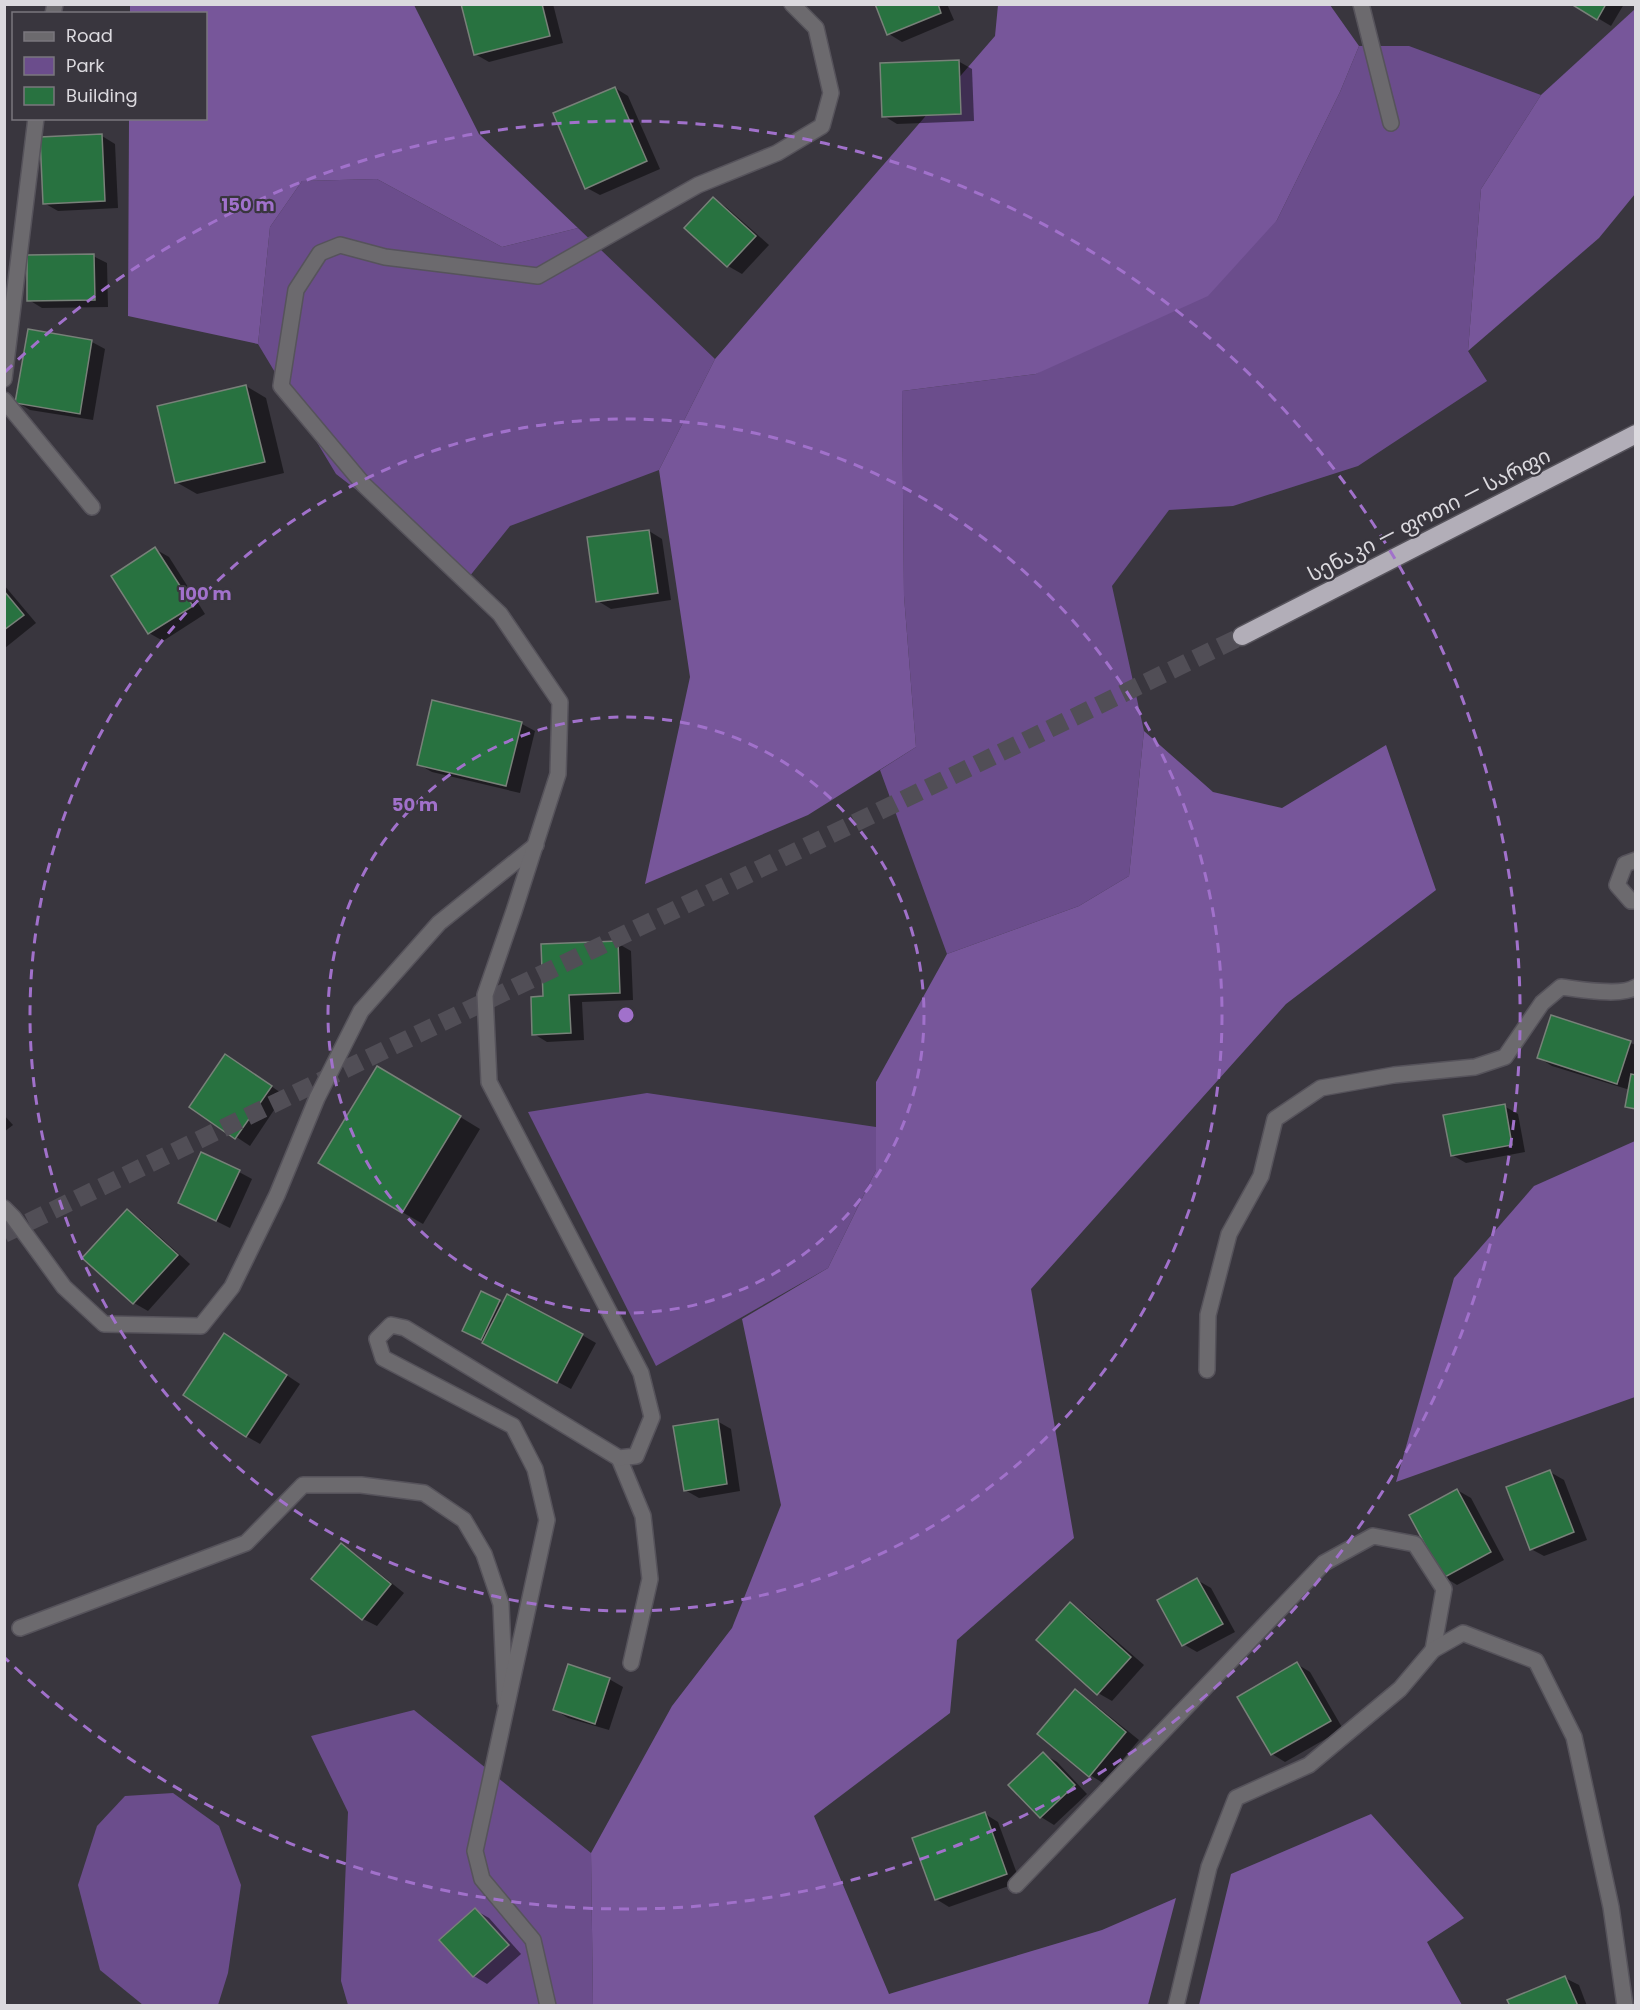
<svg xmlns="http://www.w3.org/2000/svg" width="1640" height="2010" font-family="Poppins,'Noto Sans Georgian',sans-serif">
<style>
.green{fill:#6b4d8c}
.forest{fill:#77569a}
.shadow{fill:#0007}
.building{fill:#287240;stroke:#788179;stroke-width:1.5}
.lines{fill:none;stroke-linecap:round;stroke-linejoin:round}
.highway-tunnel{stroke:#514e56;stroke-width:18;stroke-dasharray:18 9;stroke-linecap:butt}
.lane-casing{stroke:#56535b;stroke-width:18}
.street-casing{stroke:#56535b;stroke-width:18}
.highway-casing{stroke:#56535b;stroke-width:21}
.lane{stroke:#6c6a6e;stroke-width:15}
.street{stroke:#6c6a6e;stroke-width:15}
.highway{stroke:#b2aeb8;stroke-width:18}
.ring{fill:none;stroke:#a171cb;stroke-width:3;stroke-dasharray:10 8}
.labels{text-anchor:middle;stroke-width:4.5;stroke-linejoin:round;paint-order:stroke}
.street-label{font-size:21px;fill:#dbd9de;stroke:#39363e}
.centre{fill:#a171cb;stroke:#39363e;stroke-width:3}
.ring-label{font-size:18px;text-anchor:middle;font-weight:bold;fill:#a171cb;stroke:#39363e;stroke-width:4.5;stroke-linejoin:round;paint-order:stroke}
</style>
<rect width="100%" height="100%" fill="#39363e"/>
<g class="green">
<polygon points="1359,46 1409,46 1541,95 1481,189 1468,351 1487,381 1358,466 1233,506 1169,510 1112,586 1144,731 1129,876 1079,906 947,954 880,770 916,747 904,596 902,391 1036,374 1277,220 1340,92"/>
<polygon points="377,179 502,247 578,228 715,359 659,470 510,526 469,577 336,474 258,344 270,227 302,181"/>
<polygon points="647,1093 876,1127 876,1170 828,1268 656,1366 528,1112"/>
<polygon points="414,1710 591,1853 593,2005 348,2005 341,1981 348,1812 311,1736"/>
<polygon points="173,1793 219,1826 241,1885 228,1973 218,2005 143,2005 100,1970 78,1885 97,1826 125,1796"/>
</g>
<g class="forest">
<polygon points="130,5 414,5 479,134 578,228 502,247 377,179 302,181 270,227 258,344 128,316 129,119 206,118 206,14 130,13"/>
<polygon points="998,5 1330,5 1359,46 1340,92 1277,220 1208,296 1036,374 902,391 904,596 916,747 808,815 645,884 690,677 659,470 715,359 995,36"/>
<polygon points="1635,9 1635,194 1599,238 1468,351 1481,189 1541,95"/>
<polygon points="1144,731 1213,792 1282,808 1386,745 1436,890 1286,1004 1031,1289 1074,1538 957,1640 950,1713 814,1816 889,1994 1102,1930 1176,1898 1148,2005 593,2005 591,1853 672,1706 732,1628 781,1505 742,1319 828,1268 876,1170 876,1082 947,954 1079,906 1129,876"/>
<polygon points="1635,1141 1635,1397 1396,1482 1454,1278 1534,1186"/>
<polygon points="1371,1814 1464,1918 1427,1942 1462,2005 1199,2005 1231,1874"/>
</g>
<g class="shadow">
<polygon points="463,4 553,4 563,43 489,62 475,54"/>
<polygon points="876,4 947,4 954,20 902,42 889,34"/>
<polygon points="1574,4 1624,4 1611,26"/>
<polygon points="958,61 972,69 974,121 897,124 884,116"/>
<polygon points="615,88 628,96 660,169 600,195 587,188"/>
<polygon points="102,136 115,144 118,208 58,211 44,203"/>
<polygon points="713,199 726,207 769,245 742,274 728,266 686,228"/>
<polygon points="93,256 107,263 108,307 42,308 29,300"/>
<polygon points="92,342 105,349 93,420 30,410 17,402"/>
<polygon points="246,386 266,398 284,473 197,494 176,482"/>
<polygon points="649,531 662,539 671,600 611,609 598,601"/>
<polygon points="155,549 169,557 205,614 163,641 149,633"/>
<polygon points="4,585 36,623 5,648 4,648"/>
<polygon points="434,702 522,724 535,731 520,793 432,772 418,764"/>
<polygon points="617,943 631,951 633,1000 582,1002 584,1040 547,1042 534,1034 544,998"/>
<polygon points="1552,1017 1636,1045 1636,1110 1627,1106 1630,1090 1552,1066 1539,1058"/>
<polygon points="239,1064 284,1095 250,1146 191,1107"/>
<polygon points="398,1079 480,1129 423,1224 402,1212"/>
<polygon points="1504,1106 1518,1114 1525,1152 1466,1163 1452,1155"/>
<polygon points="4,1115 13,1125 4,1132"/>
<polygon points="239,1172 252,1179 230,1228 180,1203"/>
<polygon points="127,1211 140,1219 190,1264 148,1311 134,1303 84,1258"/>
<polygon points="482,1293 504,1304 582,1335 596,1343 571,1389 470,1334"/>
<polygon points="238,1343 300,1384 260,1444 246,1436"/>
<polygon points="717,1421 731,1429 740,1491 699,1498 685,1490"/>
<polygon points="1550,1472 1564,1480 1587,1540 1544,1556 1531,1549"/>
<polygon points="1457,1490 1471,1498 1504,1560 1457,1585 1444,1577"/>
<polygon points="341,1545 354,1553 404,1593 377,1626 363,1619 313,1579"/>
<polygon points="1197,1580 1211,1588 1235,1632 1197,1652 1183,1644"/>
<polygon points="1070,1604 1083,1612 1144,1665 1112,1701 1098,1693"/>
<polygon points="1297,1664 1310,1672 1343,1729 1285,1762 1272,1754"/>
<polygon points="609,1679 623,1687 609,1730 568,1718 555,1710"/>
<polygon points="1075,1691 1088,1699 1139,1740 1103,1783 1090,1775"/>
<polygon points="1043,1754 1057,1762 1087,1794 1054,1825 1041,1817"/>
<polygon points="985,1814 998,1822 1020,1882 949,1907 936,1899"/>
<polygon points="475,1910 489,1918 521,1954 487,1984 474,1976"/>
<polygon points="1565,1978 1579,1985 1587,2006 1511,2006"/>
</g>
<g class="building">
<polygon points="461,4 542,4 550,36 474,55"/>
<polygon points="875,4 938,4 941,13 887,35"/>
<polygon points="1571,4 1606,4 1597,20"/>
<polygon points="959,60 961,114 882,117 880,63"/>
<polygon points="615,87 647,161 585,189 553,113"/>
<polygon points="102,134 105,201 43,204 40,137"/>
<polygon points="713,197 756,236 727,267 684,228"/>
<polygon points="94,254 95,300 27,301 27,255"/>
<polygon points="28,329 92,340 80,414 15,403"/>
<polygon points="246,385 265,462 175,483 157,406"/>
<polygon points="649,530 658,593 596,602 587,537"/>
<polygon points="155,547 193,606 148,634 111,576"/>
<polygon points="4,591 24,615 4,630"/>
<polygon points="432,700 522,722 506,786 417,765"/>
<polygon points="618,941 620,993 569,995 571,1033 532,1035 531,997 543,996 541,944"/>
<polygon points="1551,1015 1631,1041 1617,1084 1537,1058"/>
<polygon points="225,1054 272,1086 235,1139 189,1107"/>
<polygon points="377,1066 461,1116 402,1213 318,1163"/>
<polygon points="1631,1074 1636,1075 1636,1109 1625,1107"/>
<polygon points="1505,1104 1512,1145 1451,1156 1443,1115"/>
<polygon points="201,1152 240,1170 216,1221 178,1203"/>
<polygon points="127,1209 178,1255 133,1304 82,1258"/>
<polygon points="481,1291 500,1300 481,1340 462,1331"/>
<polygon points="507,1294 583,1334 557,1383 482,1343"/>
<polygon points="224,1333 287,1375 246,1437 183,1395"/>
<polygon points="718,1419 727,1484 684,1491 673,1426"/>
<polygon points="1550,1470 1574,1532 1530,1550 1506,1487"/>
<polygon points="1457,1489 1491,1552 1443,1578 1409,1515"/>
<polygon points="341,1543 391,1584 362,1620 311,1579"/>
<polygon points="1197,1578 1223,1624 1182,1646 1157,1600"/>
<polygon points="1070,1602 1131,1657 1097,1695 1036,1640"/>
<polygon points="1297,1662 1331,1721 1271,1755 1237,1697"/>
<polygon points="568,1664 610,1678 595,1724 553,1710"/>
<polygon points="1075,1689 1126,1732 1089,1777 1037,1734"/>
<polygon points="1043,1752 1075,1785 1040,1818 1008,1785"/>
<polygon points="985,1812 1007,1874 935,1900 912,1838"/>
<polygon points="475,1908 509,1945 473,1977 439,1940"/>
<polygon points="1565,1976 1578,2006 1510,2006 1507,2000"/>
</g>
<g class="lines">
<polyline class="highway-tunnel" points="4,1234 1242,636"/>
<defs>
<g id="lane">
<polyline points="4,400 92,507"/>
<path d="M 1207,1370 L 1208,1315 L 1229,1234 L 1261,1176 L 1275,1119 L 1321,1088 L 1394,1075 L 1475,1067 L 1505,1057 L 1542,1003 L 1561,987 C 1579,989 1621,997 1636,987"/>
<polyline points="619,1458 643,1516 650,1579 631,1663"/>
<polyline points="20,1628 246,1543 303,1485 361,1485 424,1493 464,1520 484,1554 501,1604 505,1701"/>
<polyline points="1016,1885 1324,1563 1373,1536 1415,1544 1444,1589 1433,1650"/>
</g>
<g id="street">
<polyline points="1361,4 1391,123"/>
<polyline points="53,14 55,4"/>
<polyline points="4,379 36,118"/>
<polyline points="1636,860 1625,864 1617,885 1631,901 1636,901"/>
<polyline points="4,1208 13,1217 64,1287 104,1324 201,1326 232,1287 277,1195 317,1098 361,1011 439,923 536,845"/>
<polyline points="548,2006 533,1940 482,1879 475,1851 547,1520 535,1469 513,1426 383,1358 377,1339 391,1325 405,1328 619,1458 636,1456 652,1417 641,1373 489,1082 485,995 514,911 558,774 560,702 500,614 364,485 281,386 296,290 320,253 340,245 385,257 538,276 698,185 777,153 822,126 831,93 816,28 792,4"/>
<polyline points="1176,2006 1209,1867 1236,1798 1309,1765 1400,1689 1433,1650 1463,1633 1536,1661 1574,1737 1611,1907 1625,2006"/>
</g>
<polyline id="highway" points="1242,636 1636,434"/>
</defs>
<use href="#lane" class="lane-casing"/>
<use href="#street" class="street-casing"/>
<use href="#highway" class="highway-casing"/>
<use href="#lane" class="lane"/>
<use href="#street" class="street"/>
<use href="#highway" class="highway"/>
</g>
<g class="ring">
<circle cx="626" cy="1015" r="298"/>
<circle cx="626" cy="1015" r="596"/>
<path d="M5 372A894 894 0 1 1 5 1658"/>
</g>
<g class="labels">
<g class="street-label">
<text transform="translate(1429 515) rotate(-27)" y="7">სენაკი — ფოთი — სარფი</text>
</g>
</g>
<circle cx="626" cy="1015" r="9" class="centre"/>
<g class="ring-label">
<text x="248" y="211">150 m</text>
<text x="205" y="600">100 m</text>
<text x="415" y="811">50 m</text>
</g>
<rect width="1640" height="2010" fill="none" stroke="#dbd9de" stroke-width="12"/>
<rect x="12" y="12" width="195" height="108" fill="#39363e" stroke="#7a777e" stroke-width="1.5"/>
<rect x="24" y="32" width="30" height="9" fill="#6c6a6e" stroke="#7a777e" stroke-width="1.5"/>
<text x="66" y="42" font-size="18" fill="#dbd9de">Road</text>
<rect x="24" y="57" width="30" height="18" fill="#6b4d8c" stroke="#7a777e" stroke-width="1.5"/>
<text x="66" y="72" font-size="18" fill="#dbd9de">Park</text>
<rect x="24" y="87" width="30" height="18" fill="#287240" stroke="#7a777e" stroke-width="1.5"/>
<text x="66" y="102" font-size="18" fill="#dbd9de">Building</text>
</svg>
